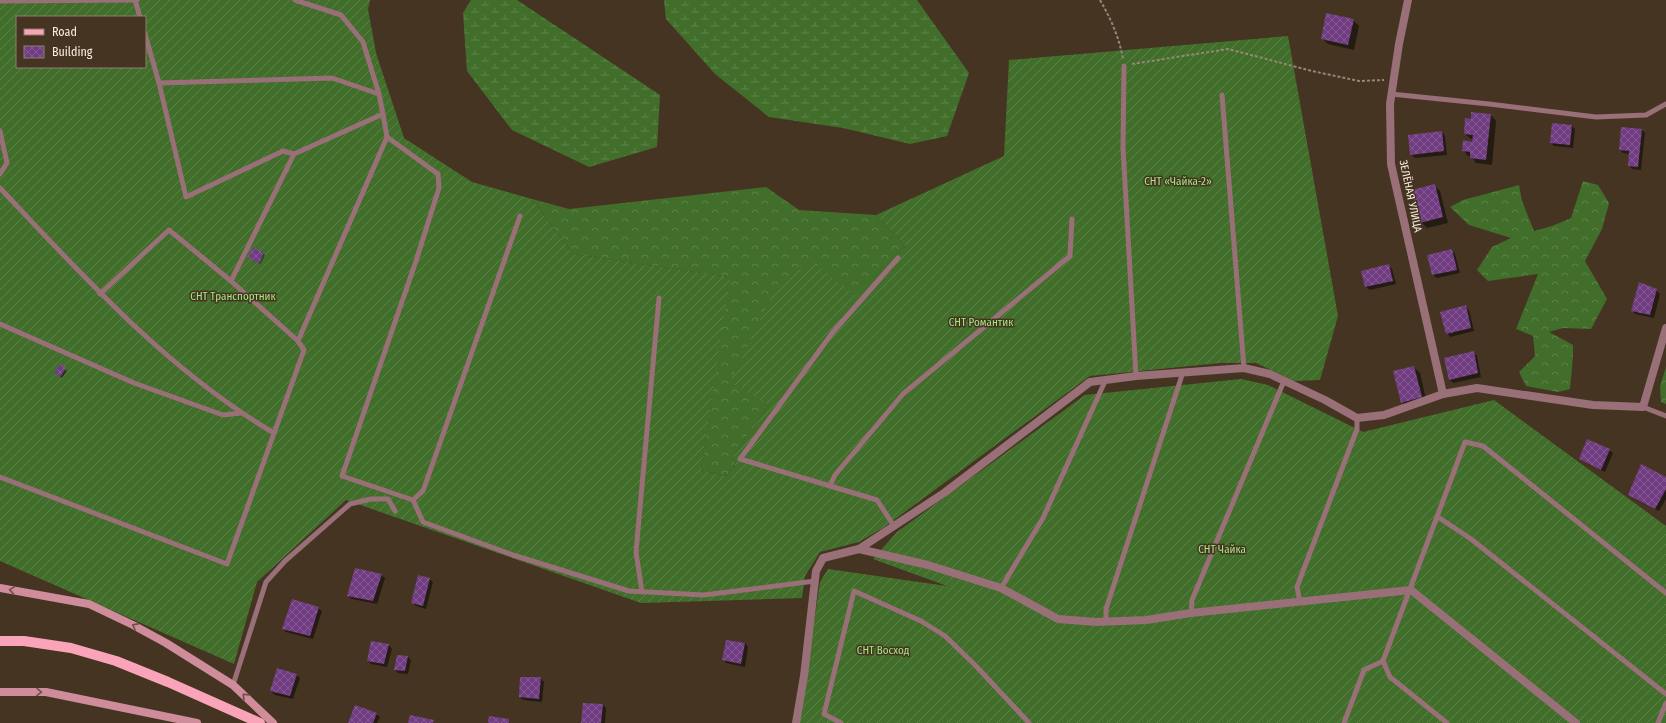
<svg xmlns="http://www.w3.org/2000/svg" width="1666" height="723" font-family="'Fira Sans Condensed',sans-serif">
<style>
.forest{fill:url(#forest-crowns)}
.wetland{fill:url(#wetland-marsh)}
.garden{fill:url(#garden-furrows);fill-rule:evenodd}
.shadow{fill:#0007}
.building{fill:url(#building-cross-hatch)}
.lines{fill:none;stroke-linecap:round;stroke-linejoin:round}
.path{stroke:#958677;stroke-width:2;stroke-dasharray:3 2;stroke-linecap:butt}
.lane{stroke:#996f78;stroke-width:5}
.street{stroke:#996f78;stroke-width:8}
.secondary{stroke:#cf8d9c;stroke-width:8}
.primary{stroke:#f9a4b8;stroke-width:10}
.oneway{stroke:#6e4f47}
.labels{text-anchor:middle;stroke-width:3;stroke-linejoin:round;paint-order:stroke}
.park-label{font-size:11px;fill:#a2e680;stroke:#453422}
.street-label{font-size:11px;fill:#f8ede1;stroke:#453422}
</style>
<defs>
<pattern id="forest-crowns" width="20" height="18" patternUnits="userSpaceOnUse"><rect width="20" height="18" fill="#426e2b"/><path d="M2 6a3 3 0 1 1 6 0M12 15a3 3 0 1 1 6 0" fill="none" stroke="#5e8349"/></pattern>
<pattern id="wetland-marsh" width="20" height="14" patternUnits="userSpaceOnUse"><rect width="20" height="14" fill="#426e2b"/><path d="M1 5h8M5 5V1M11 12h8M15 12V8" fill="none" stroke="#5e8349"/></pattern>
<pattern id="garden-furrows" width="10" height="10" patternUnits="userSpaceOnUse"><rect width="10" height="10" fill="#426e2b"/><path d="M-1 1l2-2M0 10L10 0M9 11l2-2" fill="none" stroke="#5e8349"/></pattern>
<pattern id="building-cross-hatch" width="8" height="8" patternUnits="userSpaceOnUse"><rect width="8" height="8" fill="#713d82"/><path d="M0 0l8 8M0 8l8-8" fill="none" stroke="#865993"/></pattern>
</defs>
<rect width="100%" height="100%" fill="#453422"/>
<g class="forest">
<polygon points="1583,181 1598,185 1609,203 1602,229 1585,261 1607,299 1591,329 1563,328 1549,332 1573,345 1573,356 1570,389 1558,392 1526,386 1519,372 1535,356 1533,336 1516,329 1538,274 1488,281 1477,270 1492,247 1511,238 1469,225 1450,207 1463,200 1519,185 1522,201 1534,231 1552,226 1571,218"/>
<polygon points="766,187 799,210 876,215 905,246 857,298 813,263 769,405 733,456 735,466 726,476 701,470 729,277 573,254 532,199 569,209"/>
<polygon points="1666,367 1666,404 1661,402 1660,386"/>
</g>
<g class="wetland">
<polygon points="471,0 517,0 660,95 657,147 589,167 512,130 467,71 463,13"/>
<polygon points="664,0 917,0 969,73 947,136 910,144 843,128 769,117 715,74 666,19"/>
</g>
<g class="garden">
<path d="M 0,0 L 370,0 L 368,9 L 376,53 L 404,138 L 472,182 L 532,199 L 573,254 L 730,277 L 701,470 L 726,476 L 735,466 L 733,456 L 769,405 L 730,382 L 779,282 L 813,262 L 857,297 L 905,246 L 876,215 L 1004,156 L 1009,60 L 1288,36 L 1338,316 L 1320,380 L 1294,381 L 1256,363 L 1220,363 L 1090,376 L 883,528 L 859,542 L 820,552 L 805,576 L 802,598 L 641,603 L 346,500 L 257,582 L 234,664 L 0,561 ZM 17,17 L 145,17 L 145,67 L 17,67 Z"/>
<polygon points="1241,379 1268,385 1363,432 1494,400 1666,526 1666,723 799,723 820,582 828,569 947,586 873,559 897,532 1085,395"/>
</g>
<g class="shadow">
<polygon points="1353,20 1359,26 1354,50 1328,44 1322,38"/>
<polygon points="1491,115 1496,121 1492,165 1476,163 1471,156 1468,156 1463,150 1473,143 1474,139 1471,139 1465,134"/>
<polygon points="1572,126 1575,129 1573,148 1554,146 1551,143"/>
<polygon points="1641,129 1645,133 1641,170 1632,169 1629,165 1630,154 1623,153 1620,150"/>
<polygon points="1442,132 1445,136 1447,155 1415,158 1411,154"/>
<polygon points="1435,186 1440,191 1448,223 1427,228 1421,222"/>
<polygon points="253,248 265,255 260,264 250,258"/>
<polygon points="1452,250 1455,254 1460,273 1437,278 1433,275"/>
<polygon points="1388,265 1392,269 1396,284 1370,290 1366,287 1362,271"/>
<polygon points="1656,290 1660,294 1654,318 1635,314 1632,310"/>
<polygon points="1465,306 1469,310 1474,331 1450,337 1447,333"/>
<polygon points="1473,352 1477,356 1481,377 1453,383 1450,380"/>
<polygon points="60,366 67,371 62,378 57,374"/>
<polygon points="1414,367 1420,373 1427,403 1407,408 1402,402"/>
<polygon points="1609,450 1613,453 1605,472 1584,462 1581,459"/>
<polygon points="1666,478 1666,499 1659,511 1633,498 1630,494"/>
<polygon points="381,575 385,578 377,604 352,599 348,596"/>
<polygon points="429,579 433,582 426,609 416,606 412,602"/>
<polygon points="318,608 322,611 313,639 286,632 283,629"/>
<polygon points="745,643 748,647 745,667 726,663 723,659"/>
<polygon points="389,645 392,649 387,667 371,664 368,661"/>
<polygon points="408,657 411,660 408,674 398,673 395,670"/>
<polygon points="296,675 300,678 293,699 275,695 271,691"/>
<polygon points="540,678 544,682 542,702 523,700 520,697"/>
<polygon points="603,705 606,708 605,723 583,723"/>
<polygon points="376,714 380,717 377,723 349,723"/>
</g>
<g class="building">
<polygon points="1326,13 1354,19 1348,45 1321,39"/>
<polygon points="1471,112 1491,114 1486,160 1470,158 1470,152 1462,151 1463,140 1472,142 1473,135 1464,134 1465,118 1471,119"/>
<polygon points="1552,123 1572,125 1570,145 1550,143"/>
<polygon points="1621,127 1642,129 1638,167 1628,166 1629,151 1619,150"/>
<polygon points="1442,131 1444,151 1410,155 1408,135"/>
<polygon points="1435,184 1443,217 1420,223 1412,190"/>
<polygon points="253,247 264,253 259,264 247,257"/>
<polygon points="1452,249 1457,270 1432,275 1427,255"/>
<polygon points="1389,264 1393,281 1365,287 1361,271"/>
<polygon points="1639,282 1657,289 1650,315 1631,311"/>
<polygon points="1466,305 1471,328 1446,334 1440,312"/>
<polygon points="1474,351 1478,373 1449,380 1444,358"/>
<polygon points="60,364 66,368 60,377 54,373"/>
<polygon points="1414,366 1422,397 1401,403 1393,371"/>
<polygon points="1587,439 1610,449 1601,470 1579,459"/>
<polygon points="1641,464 1666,477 1666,489 1655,509 1628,495"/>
<polygon points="355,568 382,574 373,601 347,596"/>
<polygon points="418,575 430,578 423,606 411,603"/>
<polygon points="292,599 319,607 310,636 282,629"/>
<polygon points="726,640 745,643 741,664 722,660"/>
<polygon points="371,641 389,644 384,664 367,661"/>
<polygon points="397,655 408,656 405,671 394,670"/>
<polygon points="277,668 297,674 290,696 270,691"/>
<polygon points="520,677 541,677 539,699 519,697"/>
<polygon points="583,703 603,704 601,723 581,723"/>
<polygon points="355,705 377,713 373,723 348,723"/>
<polygon points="410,715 434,720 433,723 408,723"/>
<polygon points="489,716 509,719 509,723 488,723"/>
</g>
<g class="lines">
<g class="path">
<path d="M 1100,0 C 1111,19 1119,37 1123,59"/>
<polyline points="1132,64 1228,49 1312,71 1359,81 1384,80"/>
</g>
<g class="lane">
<polyline points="135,0 140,17"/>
<polyline points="295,0 341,15 363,42 379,94"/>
<polyline points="0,1 137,0"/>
<polyline points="145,34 159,83 186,197 283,151 294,154"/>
<polyline points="1124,66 1123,148 1136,376"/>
<polyline points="159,83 332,78 379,94 383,114"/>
<polyline points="1391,94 1489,104 1596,117 1646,115 1666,104"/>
<polyline points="1222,95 1244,368"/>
<polyline points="0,131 7,163 0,174"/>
<polyline points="387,137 438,174 439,188 416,261 342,476 413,500 423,522 513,555 629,591 704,595 815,581"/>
<path d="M 0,188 C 84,277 167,370 274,433"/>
<polyline points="100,294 169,230 231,281 298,341"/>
<polyline points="0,324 134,383 223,415 241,413"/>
<polyline points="1643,407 1666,416"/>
<polyline points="0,477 227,564 304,350 298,341 387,137 383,114 294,154 231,281"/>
<polyline points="830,486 835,475 903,394 1070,256 1072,219"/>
<polyline points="413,500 423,491 520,216"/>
<polyline points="1438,517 1471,539 1666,694"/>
<polyline points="894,526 877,500 740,459 833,332 898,258"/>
<polyline points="1001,588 1043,518 1106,379"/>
<polyline points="642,592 636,552 659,298"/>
<polyline points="1300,602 1297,587 1357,429 1357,418"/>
<polyline points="1191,613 1192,600 1284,381"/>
<polyline points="1106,622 1106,609 1183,372"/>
<polyline points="1383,661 1390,677 1447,723"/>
<polyline points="233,685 266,582 285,561 350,504 371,499 388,499 395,511"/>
<polyline points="841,723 824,714 854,591 921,621 945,636 975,665 1029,723"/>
<polyline points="1344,723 1364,670 1383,661 1465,442 1483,446 1666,593"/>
<polyline points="1658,723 1666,703"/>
</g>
<g class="street">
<polyline points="1408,0 1399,44 1390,104 1391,164 1443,394"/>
<polyline points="859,549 928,565 1001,588 1058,619 1096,622 1146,620 1191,613 1411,590 1576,723"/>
<polyline points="796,723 804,676 816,571 823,558 859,549 944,493 1090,382 1136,376 1244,368 1270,374 1325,400 1357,418 1384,415 1443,394 1477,388 1593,405 1643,407 1666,328"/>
</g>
<g class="secondary">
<polyline points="0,588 89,604 133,625 166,643 233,685 273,723"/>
<polyline points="0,692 46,692 197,723"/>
</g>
<polyline class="primary" points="0,641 24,641 71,648 116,661 168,682 260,723"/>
</g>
<defs><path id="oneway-chevron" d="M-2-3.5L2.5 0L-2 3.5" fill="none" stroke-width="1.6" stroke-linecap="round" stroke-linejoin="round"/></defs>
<g class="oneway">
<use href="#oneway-chevron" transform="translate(12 590) rotate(-171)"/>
<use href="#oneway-chevron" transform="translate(135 626) rotate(-152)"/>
<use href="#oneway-chevron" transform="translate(39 692) rotate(1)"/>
<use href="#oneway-chevron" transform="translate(245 696) rotate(-136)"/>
</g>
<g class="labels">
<g class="park-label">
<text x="1178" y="185">СНТ «Чайка-2»</text>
<text x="233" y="300">СНТ Транспортник</text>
<text x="981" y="326">СНТ Романтик</text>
<text x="1222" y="553">СНТ Чайка</text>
<text x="883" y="654">СНТ Восход</text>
</g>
<g class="street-label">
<text transform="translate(1411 196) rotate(78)" y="4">ЗЕЛЁНАЯ УЛИЦА</text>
</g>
</g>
<rect x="16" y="16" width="130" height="52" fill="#453422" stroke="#8d7e6e"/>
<rect x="24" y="29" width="20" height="6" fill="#f9a4b8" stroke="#8d7e6e"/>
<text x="52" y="36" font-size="12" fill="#f8ede1">Road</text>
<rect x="24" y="46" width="20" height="12" fill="url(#building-cross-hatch)" stroke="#8d7e6e"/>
<text x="52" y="56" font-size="12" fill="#f8ede1">Building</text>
</svg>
